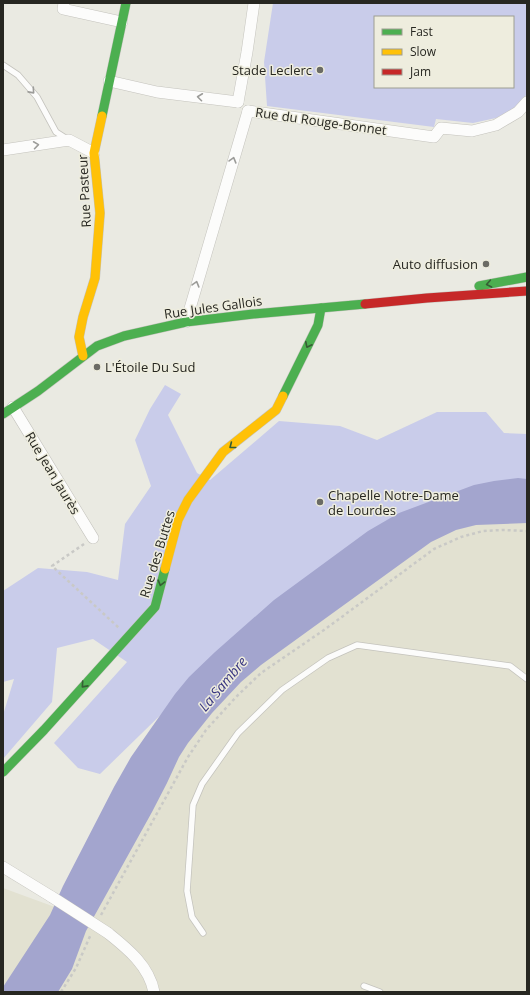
<svg xmlns="http://www.w3.org/2000/svg" width="530" height="995" font-family="'Open Sans',sans-serif">
<style>
.built{fill:#e2e1d1}
.green{fill:#c9ccea;fill-rule:evenodd}
.water{fill:#a3a5ce}
.lines{fill:none;stroke-linecap:round;stroke-linejoin:round}
.lane-casing{stroke:#c4c3bd;stroke-width:7}
.street-casing{stroke:#c4c3bd;stroke-width:12}
.fast-casing{stroke:#c4c3bd;stroke-width:10}
.slow-casing{stroke:#c4c3bd;stroke-width:10}
.jam-casing{stroke:#c4c3bd;stroke-width:10}
.path{stroke:#c9c9c6;stroke-width:2.5;stroke-dasharray:3 3;stroke-linecap:butt}
.lane{stroke:#fcfcfb;stroke-width:5.5}
.street{stroke:#fcfcfb;stroke-width:11}
.fast{stroke:#4caf50;stroke-width:9}
.slow{stroke:#ffc107;stroke-width:9}
.jam{stroke:#c62828;stroke-width:9}
.street-bridge-casing{stroke:#c4c3bd;stroke-width:12;stroke-linecap:butt}
.street-bridge{stroke:#fcfcfb;stroke-width:11}
.oneway{stroke:#9c9c99}
.oneway2{stroke:#365d34}
.poi-dot{fill:#6b6b65;stroke:#eeedde;stroke-width:1.5}
.labels{text-anchor:middle;stroke-width:3;stroke-linejoin:round;paint-order:stroke}
.poi-label{font-size:13px;fill:#272721;stroke:#eeedde;text-anchor:end}
.street-label{font-size:13px;fill:#272721;stroke:#eeedde}
.water-label{font-size:14px;font-style:italic;fill:#3a3882;stroke:#eeedde}
</style>
<rect width="100%" height="100%" fill="#eaeae2"/>
<polygon class="built" points="527,507 527,992 3,992 3,888 82,917 208,704 425,530"/>
<g class="green">
<path d="M 273,3 L 527,3 L 527,94 L 515,108 L 496,118 L 473,123 L 436,119 L 434,127 L 267,106 L 264,62 ZM 375,17 L 513,17 L 513,87 L 375,87 Z"/>
<polygon points="165,385 181,394 168,415 197,473 210,480 279,421 340,426 377,440 437,412 486,412 504,433 527,434 527,484 221,656 100,774 78,768 54,743 127,662 93,639 57,648 52,702 3,759 3,715 14,679 3,682 3,591 38,568 87,572 118,580 125,524 151,486 135,440 150,409"/>
</g>
<polygon class="water" points="518,478 527,479 527,523 476,525 456,530 431,542 261,665 241,682 212,713 188,743 179,757 167,783 152,812 86,931 72,969 58,992 3,992 3,987 50,915 63,886 114,787 131,757 175,694 189,677 215,652 274,600 368,531 399,513 474,485 494,481"/>
<g class="lines">
<defs>
<g id="lane">
<polyline points="3,65 18,75 37,97 56,132 67,139"/>
<polyline points="203,933 192,917 187,891 193,805 202,784 238,733 282,690 328,658 357,645 510,666 527,679"/>
<polyline points="364,986 380,992"/>
</g>
<g id="street">
<polyline points="64,3 63,9 122,22"/>
<polyline points="109,81 157,92 238,102"/>
<polyline points="238,102 247,52 254,3"/>
<polyline points="248,111 434,137 441,128 472,131 496,125 518,112 527,102"/>
<polyline points="3,150 69,140 94,153"/>
<polyline points="186,322 248,111"/>
<polyline points="13,407 93,538"/>
<polyline points="3,867 52,897"/>
<path d="M 108,933 C 128,949 149,966 154,992"/>
</g>
<g id="fast">
<polyline points="102,116 126,3"/>
<polyline points="479,286 527,277"/>
<polyline points="283,396 318,325 321,308"/>
<polyline points="3,414 38,391 97,346 124,336 186,322 253,314 365,304"/>
<polyline points="3,772 44,730 155,607 165,569"/>
</g>
<g id="slow">
<polyline points="83,356 79,337 83,317 95,278 100,213 94,153 102,116"/>
<polyline points="165,569 178,520 188,500 223,452 276,410 283,396"/>
</g>
<polyline id="jam" points="365,304 427,298 527,291"/>
</defs>
<use href="#lane" class="lane-casing"/>
<use href="#street" class="street-casing"/>
<use href="#fast" class="fast-casing"/>
<use href="#slow" class="slow-casing"/>
<use href="#jam" class="jam-casing"/>
<g class="path">
<polyline points="84,544 52,566 119,628"/>
<polyline points="101,915 188,757 206,730 236,697 261,673 324,630 434,549 461,537 483,531 503,530 527,531"/>
<polyline points="61,992 76,968 91,934"/>
</g>
<use href="#lane" class="lane"/>
<use href="#street" class="street"/>
<use href="#fast" class="fast"/>
<use href="#slow" class="slow"/>
<use href="#jam" class="jam"/>
<defs>
<polyline id="street-bridge" points="52,897 108,933"/>
</defs>
<use href="#street-bridge" class="street-bridge-casing"/>
<use href="#street-bridge" class="street-bridge"/>
</g>
<defs><path id="oneway-chevron" d="M-2-3.5L2.5 0L-2 3.5" fill="none" stroke-width="1.6" stroke-linecap="round" stroke-linejoin="round"/></defs>
<g class="oneway">
<use href="#oneway-chevron" transform="translate(32 91) rotate(48)"/>
<use href="#oneway-chevron" transform="translate(200 97) rotate(-173)"/>
<use href="#oneway-chevron" transform="translate(36 145) rotate(-8)"/>
<use href="#oneway-chevron" transform="translate(233 160) rotate(-74)"/>
<use href="#oneway-chevron" transform="translate(196 284) rotate(-74)"/>
</g>
<g class="oneway2">
<use href="#oneway-chevron" transform="translate(489 284) rotate(169)"/>
<use href="#oneway-chevron" transform="translate(308 345) rotate(116)"/>
<use href="#oneway-chevron" transform="translate(232 446) rotate(142)"/>
<use href="#oneway-chevron" transform="translate(161 583) rotate(105)"/>
<use href="#oneway-chevron" transform="translate(84 685) rotate(132)"/>
</g>
<g class="poi-dot">
<circle cx="320" cy="70" r="4"/>
<circle cx="486" cy="264" r="4"/>
<circle cx="97" cy="367" r="4"/>
<circle cx="320" cy="502" r="4"/>
</g>
<g class="labels">
<g class="poi-label">
<text x="312" y="75">Stade Leclerc</text>
<text x="478" y="269">Auto diffusion</text>
<text x="105" y="372" text-anchor="start">L'Étoile Du Sud</text>
<text x="328" y="500" text-anchor="start">Chapelle Notre-Dame<tspan x="328" dy="15">de Lourdes</tspan></text>
</g>
<g class="street-label">
<text transform="translate(321 121) rotate(8)" y="5">Rue du Rouge-Bonnet</text>
<text transform="translate(84 191) rotate(-93)" y="5">Rue Pasteur</text>
<text transform="translate(213 307) rotate(-8)" y="5">Rue Jules Gallois</text>
<text transform="translate(53 473) rotate(59)" y="5">Rue Jean Jaurès</text>
<text transform="translate(157 554) rotate(-73)" y="5">Rue des Buttes</text>
</g>
<g class="water-label">
<text transform="translate(223 684) rotate(-50)" y="5">La Sambre</text>
</g>
</g>
<rect width="530" height="995" fill="none" stroke="#272721" stroke-width="8"/>
<rect x="374" y="16" width="140" height="72" fill="#eeedde" stroke="#9e9e92"/>
<rect x="382" y="29" width="20" height="6" fill="#4caf50" stroke="#9e9e92"/>
<text x="410" y="36" font-size="12" fill="#272721">Fast</text>
<rect x="382" y="49" width="20" height="6" fill="#ffc107" stroke="#9e9e92"/>
<text x="410" y="56" font-size="12" fill="#272721">Slow</text>
<rect x="382" y="69" width="20" height="6" fill="#c62828" stroke="#9e9e92"/>
<text x="410" y="76" font-size="12" fill="#272721">Jam</text>
</svg>
